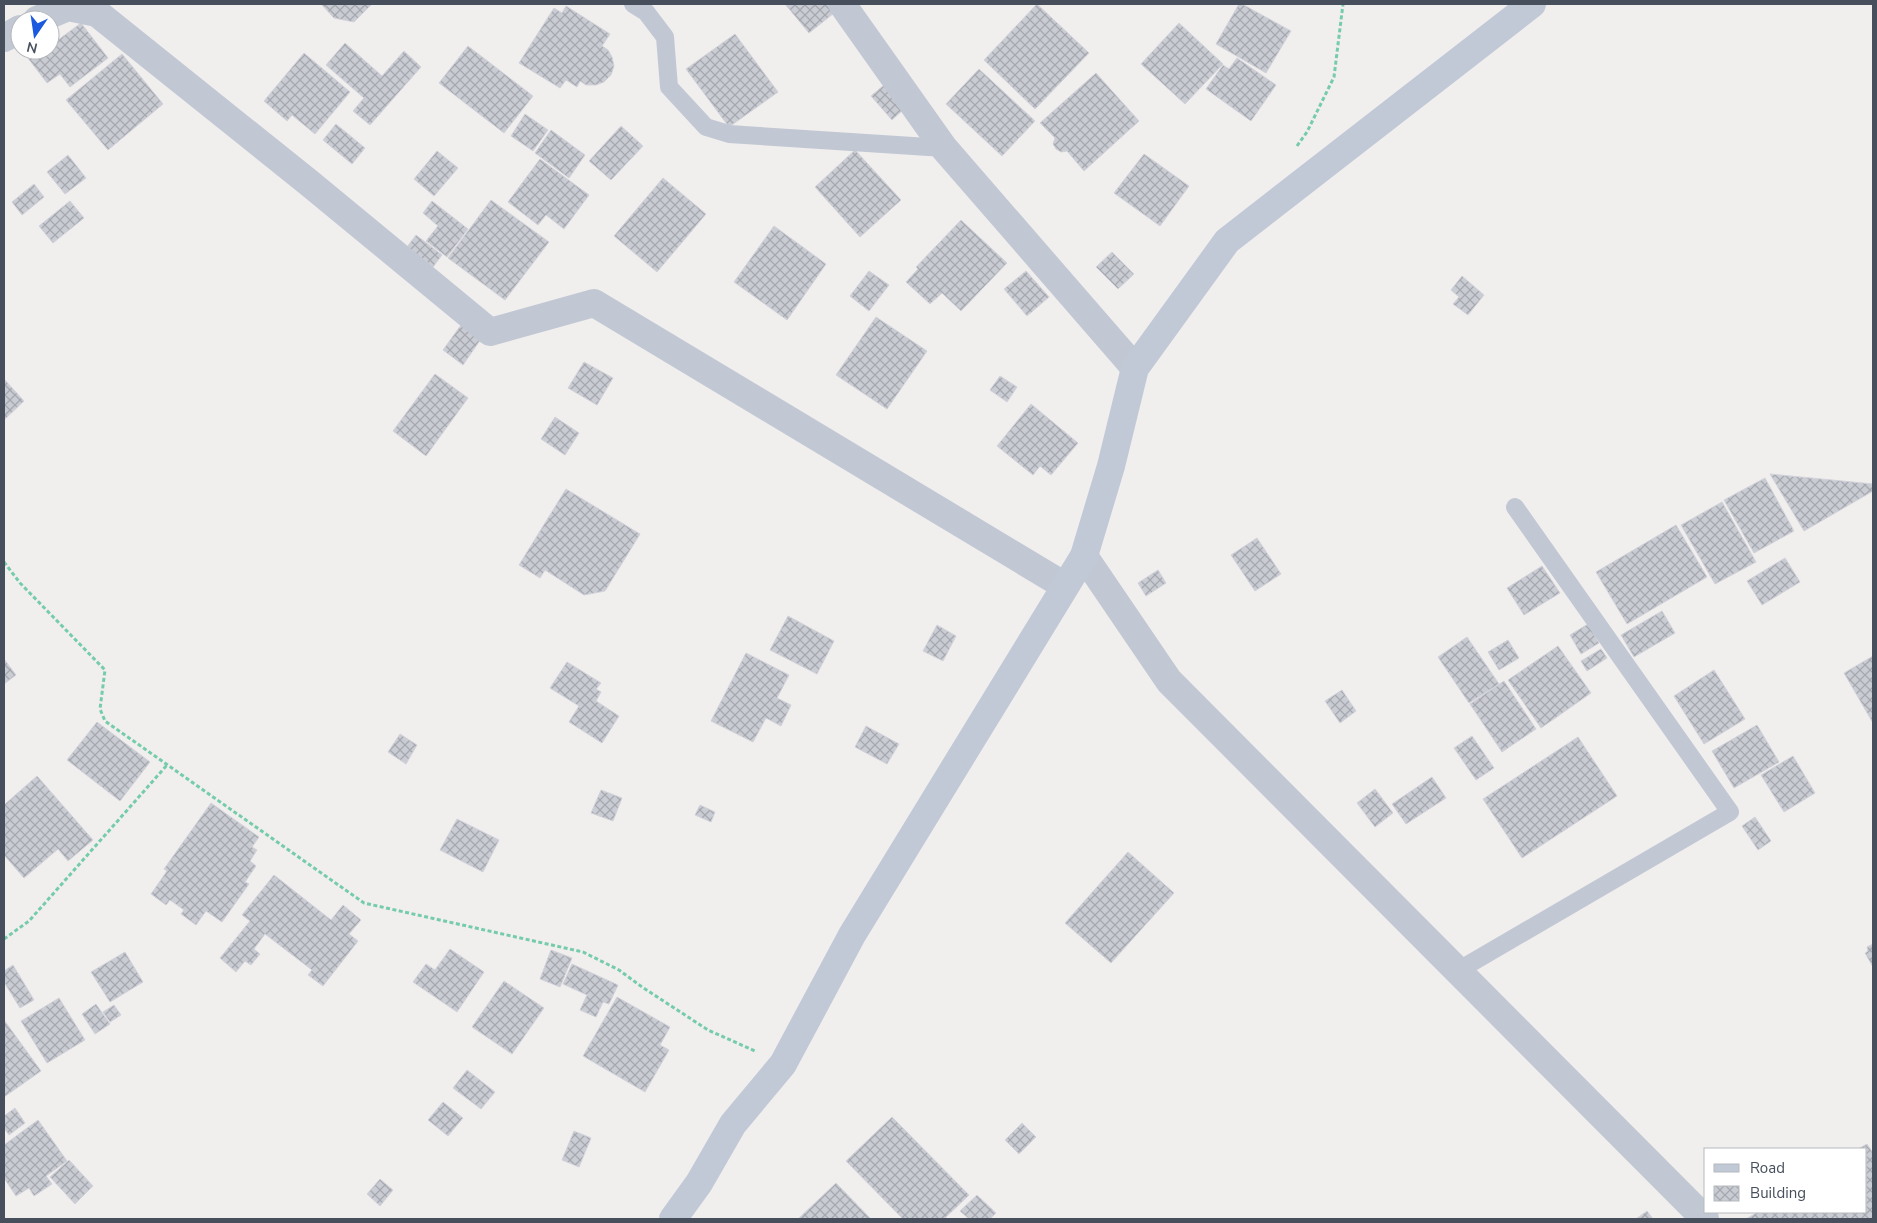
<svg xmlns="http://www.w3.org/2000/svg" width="1877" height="1223" font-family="'Nunito Sans',sans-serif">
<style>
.building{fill:url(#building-cross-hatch);stroke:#d2d3da}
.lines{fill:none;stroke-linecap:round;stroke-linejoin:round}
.path{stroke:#75ccab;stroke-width:3;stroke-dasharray:4 2.5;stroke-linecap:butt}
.lane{stroke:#c1c8d3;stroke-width:18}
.street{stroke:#c1c8d3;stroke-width:28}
.secondary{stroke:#c1c9d7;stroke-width:28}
</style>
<defs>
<pattern id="building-cross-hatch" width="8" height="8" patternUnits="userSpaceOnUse" patternTransform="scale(1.25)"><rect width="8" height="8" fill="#caccd4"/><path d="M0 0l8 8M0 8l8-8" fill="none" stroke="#a6a8af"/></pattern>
</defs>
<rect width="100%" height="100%" fill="#f1eeee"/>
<g class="building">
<polygon points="321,4 372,4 354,22 334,18"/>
<polygon points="785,4 827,4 834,13 809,33"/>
<polygon points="1037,4 1089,53 1035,109 984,60"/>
<polygon points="1239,4 1242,4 1291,31 1266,73 1216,44"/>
<polygon points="566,6 610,34 602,46 608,50 612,57 614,66 611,75 604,82 596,85 586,85 580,81 577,87 566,80 560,88 519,63 554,8 562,13"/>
<polygon points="81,23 108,58 70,87 60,74 47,83 24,53 28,50 50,50 50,46"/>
<polygon points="1179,23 1223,64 1185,104 1141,64"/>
<polygon points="735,34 778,92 729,127 686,69"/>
<polygon points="345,43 382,76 404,51 421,67 370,125 353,111 364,98 326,65"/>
<polygon points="468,46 533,96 504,133 439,83"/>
<polygon points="304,53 350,92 315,134 292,115 287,121 264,101"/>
<polygon points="122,54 163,104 108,150 66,100"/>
<polygon points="1237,58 1276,85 1251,121 1206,89 1223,65 1229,69"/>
<polygon points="979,69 1035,121 1002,156 946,104"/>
<polygon points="1096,73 1139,121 1084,171 1067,151 1061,152 1056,149 1053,144 1055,138 1040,123"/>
<polygon points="884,85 904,109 892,120 871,96"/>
<polygon points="525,114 548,130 533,151 511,136"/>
<polygon points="336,124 365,148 352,164 323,140"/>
<polygon points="621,126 643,146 611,180 589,161"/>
<polygon points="551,130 585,155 569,178 535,153"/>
<polygon points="855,150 901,200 860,237 815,187"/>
<polygon points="437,151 458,168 434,196 414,179"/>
<polygon points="1144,154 1189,186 1160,226 1114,193"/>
<polygon points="68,155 86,178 65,194 47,172"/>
<polygon points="540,159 589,195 564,229 546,215 538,225 508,202"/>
<polygon points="663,178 706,214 657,272 614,236"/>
<polygon points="34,184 44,197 22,215 12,202"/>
<polygon points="491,200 549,242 505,300 448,258"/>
<polygon points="70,201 84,218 53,243 39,226"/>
<polygon points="432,201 468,229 447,257 426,241 438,226 423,213"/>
<polygon points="961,220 1007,263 961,311 942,293 930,304 906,282 918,269 916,267"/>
<polygon points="774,226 826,264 787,320 734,282"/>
<polygon points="416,235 442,255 433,267 407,247"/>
<polygon points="1112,252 1134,274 1118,289 1096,267"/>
<polygon points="869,271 889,285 869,311 850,296"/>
<polygon points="1026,271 1049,297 1027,316 1004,289"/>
<polygon points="1462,276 1484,295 1468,315 1453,304 1459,297 1451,290"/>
<polygon points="876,317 927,351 887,409 836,375"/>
<polygon points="461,325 481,339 463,365 443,350"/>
<polygon points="584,362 613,378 597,405 568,388"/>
<polygon points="435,374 468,398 426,456 393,431"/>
<polygon points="1000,376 1017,387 1007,402 990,390"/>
<polygon points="4,379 24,401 4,420"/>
<polygon points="1031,404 1078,443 1051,475 1040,466 1033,475 997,446"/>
<polygon points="555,417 579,433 565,455 541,439"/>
<polygon points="1770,474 1873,484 1873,491 1804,531"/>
<polygon points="1765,478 1794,531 1754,553 1724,500"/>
<polygon points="566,489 640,534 605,591 584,595 545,570 540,578 519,565"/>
<polygon points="1722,502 1756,562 1715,584 1681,525"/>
<polygon points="1676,525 1707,577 1627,624 1596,572"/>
<polygon points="1257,538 1281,574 1255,591 1231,555"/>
<polygon points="1785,558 1800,582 1762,605 1747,581"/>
<polygon points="1542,566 1560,593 1524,615 1507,588"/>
<polygon points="1158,570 1166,583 1146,596 1138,583"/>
<polygon points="1662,611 1675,633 1634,657 1621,635"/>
<polygon points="788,616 834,641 817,674 770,650"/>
<polygon points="1588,624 1599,643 1581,654 1570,635"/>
<polygon points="937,625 956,636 943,661 923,651"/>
<polygon points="1467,637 1499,684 1469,703 1438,657"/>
<polygon points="1508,640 1519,658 1499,670 1488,652"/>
<polygon points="1558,646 1591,693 1541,728 1508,680"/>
<polygon points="1601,649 1607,658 1587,671 1581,661"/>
<polygon points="746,653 789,675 777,698 791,705 781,726 766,718 753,742 711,721"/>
<polygon points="1873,656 1873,723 1844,673"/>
<polygon points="4,659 16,675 4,684"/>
<polygon points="567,662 601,683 596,689 601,692 596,701 619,716 602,743 569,722 579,706 550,688"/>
<polygon points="1714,670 1745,719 1704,744 1674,696"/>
<polygon points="1504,681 1536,729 1502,752 1470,704"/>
<polygon points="1342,690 1356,711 1340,723 1325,701"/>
<polygon points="97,722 150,762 120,801 67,760"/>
<polygon points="1757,725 1779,762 1734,788 1712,751"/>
<polygon points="866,726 899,744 887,764 855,747"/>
<polygon points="400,734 417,745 406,764 388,752"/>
<polygon points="1472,736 1494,768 1476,780 1454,748"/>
<polygon points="1578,737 1617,796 1522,858 1483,799"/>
<polygon points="1793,756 1815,793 1784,812 1761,775"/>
<polygon points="37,776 93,840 68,861 58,849 24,878 4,855 4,805"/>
<polygon points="1432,777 1446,798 1406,824 1392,804"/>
<polygon points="1375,789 1393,813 1375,827 1357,803"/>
<polygon points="601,790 622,798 613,821 591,813"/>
<polygon points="211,803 259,837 252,847 257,850 250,861 256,866 245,882 249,884 222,922 206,911 196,925 181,914 184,910 170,900 166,905 151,894 167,871 164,869"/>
<polygon points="700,805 715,812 711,822 695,815"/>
<polygon points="1755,817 1771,841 1758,850 1742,826"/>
<polygon points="457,819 499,840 483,872 440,850"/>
<polygon points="1128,852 1174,893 1111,963 1065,923"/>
<polygon points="274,875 331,920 343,905 361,920 349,934 358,941 323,986 308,975 312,970 265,934 254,949 260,954 251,965 245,961 236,972 220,958 250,921 242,915"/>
<polygon points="1873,944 1873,967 1865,953 1868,951 1867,947"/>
<polygon points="450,949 484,972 457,1012 413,982 426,964 435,970"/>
<polygon points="551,950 572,958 560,987 540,979"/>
<polygon points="125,952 143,982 110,1002 91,972"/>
<polygon points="572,964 618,985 609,1004 603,1002 596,1017 580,1010 587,995 563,984"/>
<polygon points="13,965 34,1000 20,1008 4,982 4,971"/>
<polygon points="504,981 544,1008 512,1054 472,1027"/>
<polygon points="617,997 670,1027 660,1045 669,1050 645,1092 583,1056"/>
<polygon points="59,998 85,1040 47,1063 21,1021"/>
<polygon points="96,1004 110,1024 95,1034 82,1014"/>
<polygon points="114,1005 121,1015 110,1022 103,1012"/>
<polygon points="4,1020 41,1071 4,1097"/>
<polygon points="467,1070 495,1092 481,1109 453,1088"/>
<polygon points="443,1102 463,1118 448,1136 428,1120"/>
<polygon points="15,1108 25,1123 9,1135 4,1128 4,1116"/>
<polygon points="892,1117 969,1195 944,1219 903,1219 846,1161"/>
<polygon points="38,1120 67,1161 46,1176 52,1184 34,1196 29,1188 16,1196 4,1178 4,1145"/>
<polygon points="1022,1123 1036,1137 1019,1154 1005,1140"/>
<polygon points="574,1131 591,1138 579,1167 562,1160"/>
<polygon points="1867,1144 1873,1153 1873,1219 1746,1219 1758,1212 1866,1212 1866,1149 1858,1149"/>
<polygon points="69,1160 93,1186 75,1204 50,1177"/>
<polygon points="380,1179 393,1190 380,1206 367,1194"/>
<polygon points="836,1183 871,1219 798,1219"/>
<polygon points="977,1195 996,1213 990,1219 969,1219 960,1211"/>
<polygon points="1647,1211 1653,1219 1636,1219"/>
</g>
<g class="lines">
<g class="path">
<polyline points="1297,146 1307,132 1334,77 1343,4"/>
<polyline points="4,562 20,583 105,670 100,709 105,721 364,903 583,952 619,970 642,987 708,1030 755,1051"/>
<polyline points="4,939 29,921 168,764"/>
</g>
<g class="lane">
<polyline points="633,4 646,12 665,37 669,87 706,127 729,134 944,148"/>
<polyline points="1459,970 1730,812 1515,507"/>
</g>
<g class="street">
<polyline points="842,4 944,148 1135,368"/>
<polyline points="37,20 68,7 97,13 308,182 490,332 594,303 1065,586"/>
<polyline points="4,38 20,29"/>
<polyline points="1084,556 1169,681 1705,1219"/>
</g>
<polyline class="secondary" points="673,1219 699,1183 733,1124 783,1064 852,935 1084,556 1111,466 1135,368 1227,241 1532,4"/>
</g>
<rect width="1877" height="1223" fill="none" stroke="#464f5b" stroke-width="10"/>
<rect x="1704" y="1148" width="162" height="65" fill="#ffffff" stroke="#b5b9bd"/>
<rect x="1714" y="1164" width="25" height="8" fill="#c1c9d7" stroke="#b5b9bd"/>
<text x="1750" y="1173" font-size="15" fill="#464f5b">Road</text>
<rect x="1714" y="1186" width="25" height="15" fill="url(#building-cross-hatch)" stroke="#b5b9bd"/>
<text x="1750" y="1198" font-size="15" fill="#464f5b">Building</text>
<g transform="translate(35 35) rotate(193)"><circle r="24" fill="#ffffff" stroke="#b5b9bd"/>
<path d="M0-4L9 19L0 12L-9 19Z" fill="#1b59de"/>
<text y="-8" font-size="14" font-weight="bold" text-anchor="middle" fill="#464f5b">N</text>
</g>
</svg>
